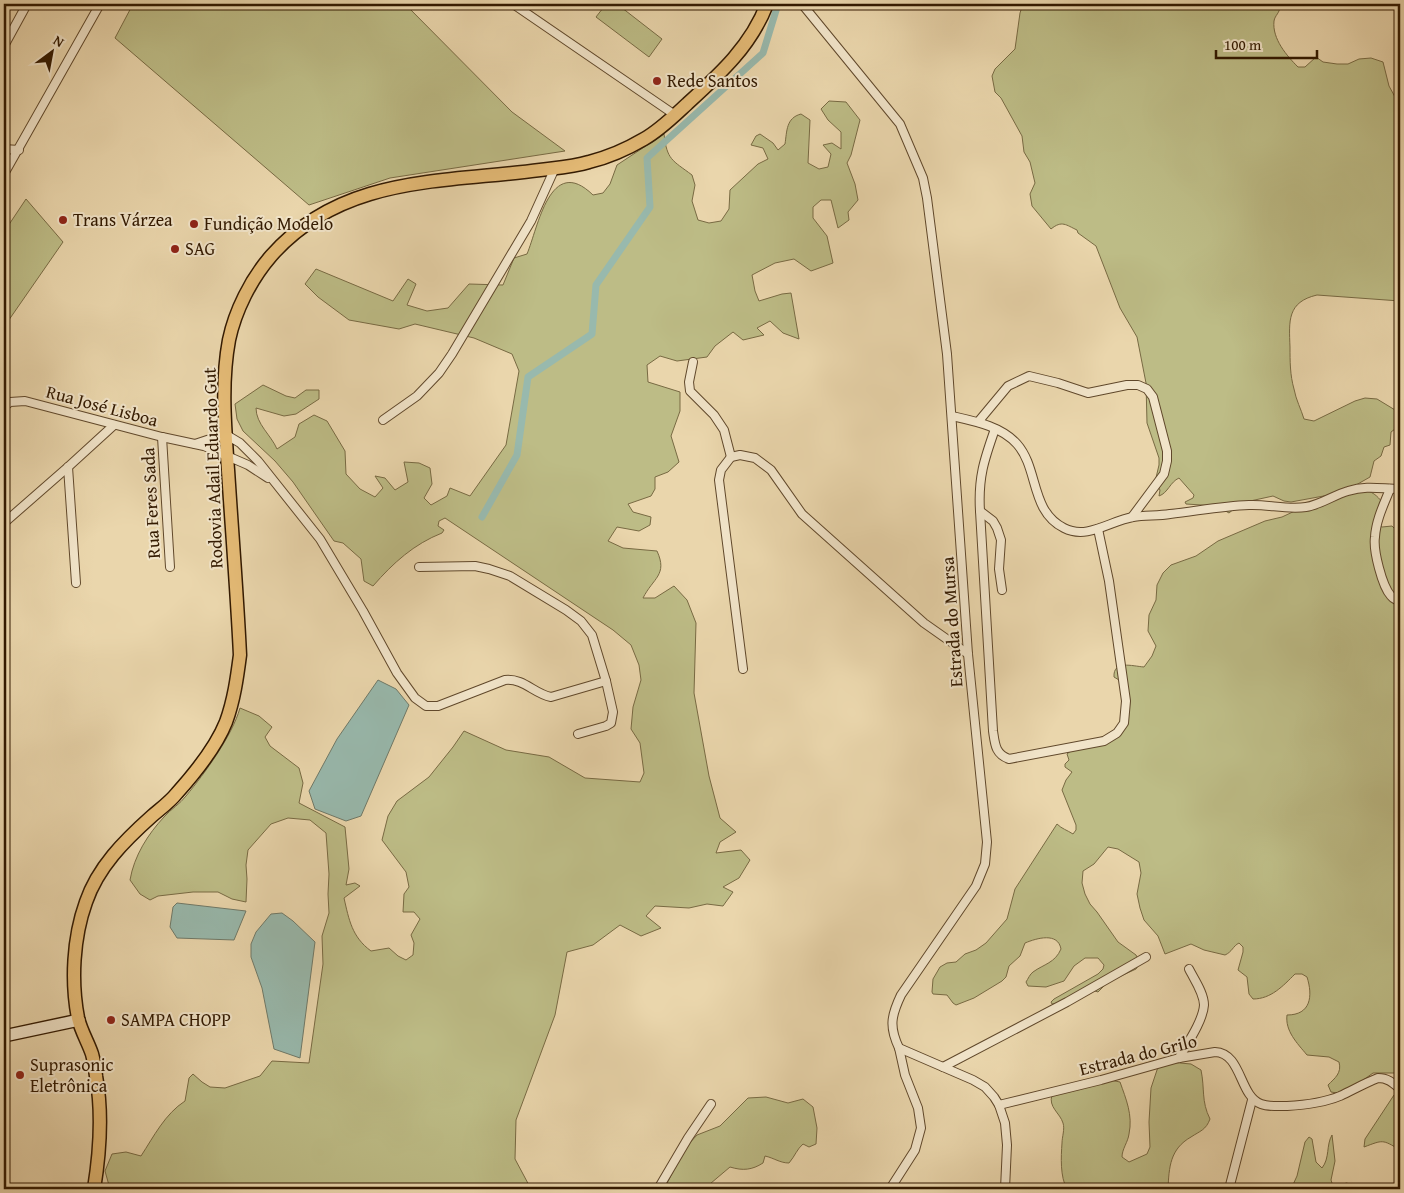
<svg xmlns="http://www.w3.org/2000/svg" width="1404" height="1193" font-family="'Gentium Book Plus',serif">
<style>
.green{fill:#bdbc86;stroke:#786a43}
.water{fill:#98b9ad;stroke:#6f7968}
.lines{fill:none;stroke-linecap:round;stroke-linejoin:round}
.canal{stroke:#98b9ad;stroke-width:7}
.street-casing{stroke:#60482b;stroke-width:10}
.secondary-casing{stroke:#321900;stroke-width:14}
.primary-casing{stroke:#321900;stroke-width:15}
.street{stroke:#f1e4c9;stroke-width:8}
.secondary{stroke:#f1e4c9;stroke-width:11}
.primary{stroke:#e5bb76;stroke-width:12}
.poi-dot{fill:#8f2418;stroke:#f1e4c9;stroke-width:2}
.labels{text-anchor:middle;stroke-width:4;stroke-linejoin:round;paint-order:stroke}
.poi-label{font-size:18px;fill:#321900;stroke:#f1e4c9;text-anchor:start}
.street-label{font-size:18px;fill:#321900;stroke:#f1e4c9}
</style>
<rect width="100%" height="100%" fill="#ead6ac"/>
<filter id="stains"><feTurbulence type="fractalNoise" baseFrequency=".004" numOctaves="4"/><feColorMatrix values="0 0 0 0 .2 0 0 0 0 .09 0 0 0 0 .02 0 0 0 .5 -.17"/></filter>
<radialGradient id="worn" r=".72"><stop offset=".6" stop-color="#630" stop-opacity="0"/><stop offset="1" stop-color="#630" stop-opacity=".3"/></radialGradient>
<g class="green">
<polygon points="133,4 405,4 512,112 565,151 390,178 309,205 115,38"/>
<polygon points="598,4 617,4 662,39 649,57 596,17 603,8"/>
<path d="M 1023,4 L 1277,4 L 1280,6 C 1280,13 1275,15 1274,21 C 1272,39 1287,56 1298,67 L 1305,67 L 1316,57 L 1323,62 L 1337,64 L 1348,64 L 1359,59 L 1371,58 L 1383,62 L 1389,86 L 1400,106 L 1400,301 L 1317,295 C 1287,302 1289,321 1290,347 C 1290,361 1290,375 1294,389 C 1296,400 1301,409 1304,419 L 1314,421 L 1355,401 L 1365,398 L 1377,399 L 1400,413 L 1400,452 L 1398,433 L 1395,429 L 1391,432 L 1390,445 L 1384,447 L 1381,456 L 1374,461 L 1370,477 L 1349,489 C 1365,490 1372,489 1382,502 L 1380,526 L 1382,527 L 1392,526 L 1397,531 L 1400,552 L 1400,1071 L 1397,1073 L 1373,1073 L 1351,1089 L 1337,1093 L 1331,1092 L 1328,1085 C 1335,1078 1342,1073 1339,1062 L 1329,1057 L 1307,1055 C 1297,1043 1285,1031 1287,1015 C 1311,1015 1313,996 1307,977 L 1302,974 L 1295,974 C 1283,986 1271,999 1253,999 L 1249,994 L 1247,977 L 1238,970 L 1243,952 L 1243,947 L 1239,943 C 1233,946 1232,952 1225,955 L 1204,950 L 1191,944 L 1165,954 L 1158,936 L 1144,920 L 1140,908 L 1137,894 L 1141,873 L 1139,862 L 1118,849 L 1108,847 L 1094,864 L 1083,871 L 1082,883 L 1085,894 L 1090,904 L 1097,912 L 1118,942 L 1136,955 L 1140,963 L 1136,969 L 1108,982 L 1098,992 L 1095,991 L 1092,987 L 1062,1003 L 1052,1004 L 1051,1002 L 1054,999 L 1098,974 L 1103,969 L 1104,965 L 1098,958 L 1085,958 L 1074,966 L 1064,981 L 1046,987 L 1028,986 L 1026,982 C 1028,979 1030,974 1033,972 C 1044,964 1055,963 1061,949 C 1058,932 1037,938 1025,943 L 1020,956 L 1009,966 L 1006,977 L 1002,981 L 974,998 L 956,1005 L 953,1003 L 947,995 L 933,994 L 932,992 L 933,979 L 940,967 L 947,963 L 956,962 L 965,954 L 976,950 L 986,943 L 1007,919 L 1015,889 L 1057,824 C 1062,829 1067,830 1073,834 L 1076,830 L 1076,825 L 1062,790 L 1066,780 L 1072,772 L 1065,767 L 1065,764 L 1069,760 L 1067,754 L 1079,744 L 1115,733 L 1125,724 L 1121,683 L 1119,680 L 1114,677 C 1113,660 1132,666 1144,667 L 1152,656 L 1156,646 L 1148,631 L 1149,615 L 1156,600 L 1157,585 L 1163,573 L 1171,565 L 1196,556 L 1218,541 L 1265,521 L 1282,517 L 1329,495 L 1291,502 L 1284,501 L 1273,496 L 1241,503 L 1229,513 L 1217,506 L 1186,504 L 1185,502 L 1193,498 L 1194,495 L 1179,478 C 1170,482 1168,493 1159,496 L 1160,490 L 1155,482 L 1159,465 L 1159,458 L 1147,423 L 1146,383 L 1137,337 L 1120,308 L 1096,246 L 1078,233 L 1077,230 C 1066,225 1062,220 1051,229 L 1032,206 L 1030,194 L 1035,183 L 1030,162 L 1024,152 L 1022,136 L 1001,98 L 995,92 L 992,76 L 995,69 L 1015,49 L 1020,13 Z"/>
<path d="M 829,101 L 846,102 L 860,120 L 851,155 L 847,163 L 855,184 L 858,200 L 848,212 L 849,220 L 838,228 L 831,200 L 821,200 L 813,207 L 813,218 L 827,236 L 833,263 L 811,271 L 794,259 L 775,263 L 752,275 L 755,291 L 759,301 L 782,294 L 791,293 L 799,339 L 783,333 L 770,321 L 757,328 L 764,335 L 743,340 L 733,332 L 715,346 L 707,357 L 677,361 L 660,356 L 647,365 L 648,382 L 680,392 L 680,411 L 671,436 L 679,462 L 668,472 L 655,477 L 655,489 L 651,496 L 628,504 L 633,512 L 651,517 L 650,525 L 639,531 L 617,527 L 608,541 L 623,548 L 657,551 C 668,575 653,578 643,598 L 655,598 L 674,586 L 687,600 L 696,623 L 694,693 L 709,776 L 720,818 L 736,832 L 720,842 L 716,853 L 741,850 L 750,860 L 739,878 L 723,887 L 733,892 L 723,906 L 707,904 L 689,908 L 655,906 L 646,916 L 661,928 L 641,936 L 620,925 L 593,945 L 567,952 L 555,1015 L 516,1120 L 515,1159 L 531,1189 L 110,1189 L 105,1171 L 112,1154 L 126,1152 L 141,1156 C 154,1136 165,1114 185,1101 L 189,1078 L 193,1074 L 202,1082 L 210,1087 L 225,1088 L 260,1076 L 272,1061 L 309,1063 L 323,964 L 322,936 L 329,913 L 328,894 L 329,874 L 326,833 L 310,820 L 288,818 L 271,824 L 248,850 L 246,865 L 247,879 L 246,902 L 232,899 L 218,892 L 193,892 L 158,896 L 150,900 L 140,894 L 130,880 C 134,856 148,834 164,817 C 171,809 180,804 186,796 C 205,773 232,736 240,708 L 259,716 L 272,727 L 265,737 L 270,746 L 299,768 L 303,783 L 299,803 L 345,827 L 349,869 L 346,885 L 355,883 L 360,886 L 344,898 C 349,920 352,937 371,951 L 389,948 L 398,956 L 406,960 L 413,955 L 414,943 L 411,935 L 420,919 L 414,912 L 403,912 L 404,894 L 409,887 L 406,872 L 382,840 L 388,816 L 397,801 L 429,777 L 453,747 L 464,731 L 506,750 L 549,757 L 585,778 L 640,782 L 644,773 L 640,743 L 631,729 L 633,707 L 641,680 L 639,665 L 631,645 L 613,630 L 445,518 L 439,521 L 438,526 L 444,530 L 442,533 C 414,544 393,563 373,586 L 364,581 L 361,559 L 343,543 L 334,541 L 293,482 L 275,461 L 243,431 L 237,419 L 235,404 L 263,385 L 286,396 L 295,398 L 306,390 L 319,390 L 319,399 L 296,414 L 284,416 L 256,408 C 256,424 271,435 277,449 L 295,437 L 299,424 L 314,415 L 327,421 L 345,451 L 346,474 L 360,489 L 375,497 L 383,488 L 375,476 L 385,478 L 395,490 L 408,482 L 404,462 L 419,463 L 430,468 L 432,484 L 424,498 L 431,505 L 447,496 L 450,488 L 470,496 L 506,445 L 519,371 L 512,354 L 474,338 L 415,324 L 399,329 L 349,320 L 318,297 L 305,284 L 316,269 L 393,301 L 408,279 L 416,284 L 407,305 L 427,311 L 448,308 L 469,284 L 503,285 L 514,258 L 527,254 C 538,228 550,153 593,195 L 603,193 L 610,184 L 617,165 L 664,134 C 667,160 672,160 692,175 L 695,185 L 692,201 L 698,220 L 709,223 L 721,221 L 729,209 L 730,190 L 758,164 L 768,159 L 763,148 L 751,145 L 756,136 L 760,134 L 773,143 L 778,150 L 785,144 C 787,131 786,118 801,114 L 810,120 L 808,163 L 819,169 L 828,167 L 831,154 L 823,145 L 832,143 L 841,149 L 841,132 L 828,120 L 821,109 Z"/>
<polygon points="26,199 63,242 4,327 4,232"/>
<path d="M 1169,1062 L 1191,1064 L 1201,1070 C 1205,1089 1201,1101 1210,1119 C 1206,1130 1200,1131 1191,1137 C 1170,1149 1169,1167 1168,1189 L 1099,1189 L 1090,1188 L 1089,1189 L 1067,1189 C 1060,1177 1061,1157 1062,1143 C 1062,1137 1065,1129 1063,1123 C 1060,1113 1048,1107 1052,1095 L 1110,1080 L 1120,1082 C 1126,1099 1133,1115 1129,1134 C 1128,1142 1122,1149 1122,1157 L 1129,1162 L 1147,1154 L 1150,1147 L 1149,1122 L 1151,1088 L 1158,1067 Z"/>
<path d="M 1400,1091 L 1400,1150 C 1382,1139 1383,1140 1364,1147 L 1365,1139 L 1394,1095 Z"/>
<path d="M 766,1097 L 788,1103 L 803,1099 L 813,1107 L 817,1128 L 816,1144 L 809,1147 L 803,1144 C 797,1149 795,1156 789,1163 C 780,1163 774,1158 765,1156 L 763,1163 C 752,1170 743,1171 730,1167 L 704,1189 L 671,1189 L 666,1185 L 686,1147 L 697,1135 L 720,1126 L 748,1098 Z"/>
<path d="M 1332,1135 L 1335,1161 L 1331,1180 L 1333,1186 L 1347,1183 L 1350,1185 L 1350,1189 L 1291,1189 L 1297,1176 L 1305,1142 L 1309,1137 L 1312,1139 L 1316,1162 L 1322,1168 C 1330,1158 1326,1145 1332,1135 Z"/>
</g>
<g class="water">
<polygon points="378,680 396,689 409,705 361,816 346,821 315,809 309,791 337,739"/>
<polygon points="177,903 246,911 234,940 177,938 170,927 173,907"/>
<polygon points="282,913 293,921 315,942 300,1058 274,1049 262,988 251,957 251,944 256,932 271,914"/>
</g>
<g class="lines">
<polyline class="canal" points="482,517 517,455 528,377 592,334 596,285 650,207 647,158 763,53 778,4"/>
<defs>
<g id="street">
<polyline points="513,4 675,115"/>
<path d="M 802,4 L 900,124 L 923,178 L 927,198 L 947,354 L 968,654 L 987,842 L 985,864 L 976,886 L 901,995 C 891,1016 889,1027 899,1048 L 973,1080 L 985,1087 L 994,1097 L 999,1105 L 1005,1123 L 1007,1145 L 1005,1189"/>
<polyline points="4,46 27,4"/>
<polyline points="4,149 19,150"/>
<polyline points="4,174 100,4"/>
<polyline points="693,362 689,382 690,391 714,415 724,430 731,457"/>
<polyline points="4,407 10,402 25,401 162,437 204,446 248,465 268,478"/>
<path d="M 952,416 C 974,421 1001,426 1017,444 C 1039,469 1030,511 1064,528 C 1087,540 1110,521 1133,517 C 1145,515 1158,516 1170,514 C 1197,511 1222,506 1249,505 C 1268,504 1287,510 1306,507 C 1320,505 1334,495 1348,491 C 1367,485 1382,489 1400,489"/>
<polyline points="383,420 417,396 439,373 452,354 531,221 555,168"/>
<polyline points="978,422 1008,386 1029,376 1058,383 1088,393 1127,385 1138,385 1147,389 1153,397 1167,451 1167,461 1164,474 1132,517"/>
<path d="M 995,429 C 984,460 978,478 980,511 L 993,521 L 997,528 L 1001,540 L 999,569 L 1002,590"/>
<polyline points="162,437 170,567"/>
<path d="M 195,444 L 225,434 L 240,443 L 258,461 L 320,539 L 363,611 L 397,673 L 415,698 L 426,706 L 438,706 L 505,680 C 524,678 534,694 551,697 L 606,681 L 613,712 L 611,723 L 606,726 L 578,734"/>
<polyline points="68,467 76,583"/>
<path d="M 1390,489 C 1384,504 1376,520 1375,537 C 1373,550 1382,586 1391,596 C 1393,599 1397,600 1400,602"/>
<path d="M 980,511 L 993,731 C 995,744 995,754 1009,759 L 1104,741 L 1117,733 L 1124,723 L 1126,701 L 1109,581 L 1098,529"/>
<polyline points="4,523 68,467 114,425"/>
<polyline points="419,567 475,566 489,569 510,576 566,610 581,621 592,635 606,681"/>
<polyline points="743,669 719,480 721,470 731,457 740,455 755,458 771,470 802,514 924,623 968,654"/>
<path d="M 1179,1058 C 1187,1044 1203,1021 1204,1005 C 1204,993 1194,979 1189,969"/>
<polyline points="943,1067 1067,1002 1146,957"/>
<path d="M 999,1105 L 1101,1080 L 1179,1058 L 1215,1052 C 1242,1053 1239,1096 1261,1104 C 1269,1107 1279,1106 1287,1106 C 1305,1105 1323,1103 1340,1096 C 1353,1090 1365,1083 1378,1078 C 1388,1078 1393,1083 1400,1089"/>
<polyline points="658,1189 688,1138 711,1104"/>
<polyline points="890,1189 915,1150 921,1128 918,1108 905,1075 899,1048"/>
<polyline points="1229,1189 1252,1100"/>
</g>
<polyline id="secondary" points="4,1036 79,1020"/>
<path id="primary" d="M 94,1189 C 100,1152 103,1114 96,1076 C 95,1069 94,1061 92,1054 C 88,1042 81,1031 78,1018 C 71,982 73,938 86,902 C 98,867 124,841 152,816 C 160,809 170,802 177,793 C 195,773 216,747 226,722 C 234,700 237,678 240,655 C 237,593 232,532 228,470 C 225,427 221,383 229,340 C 235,311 251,279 271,256 C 342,175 442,183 540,170 C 556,168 573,167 589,162 C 609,157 627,149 644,139 C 660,130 674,116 687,104 C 720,74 751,46 767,4"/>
</defs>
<use href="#street" class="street-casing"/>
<use href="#secondary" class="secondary-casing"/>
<use href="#primary" class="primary-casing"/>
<use href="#street" class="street"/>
<use href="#secondary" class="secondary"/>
<use href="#primary" class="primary"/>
</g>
<g class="poi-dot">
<circle cx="657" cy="81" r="5"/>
<circle cx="63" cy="220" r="5"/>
<circle cx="194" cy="224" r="5"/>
<circle cx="175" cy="249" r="5"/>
<circle cx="111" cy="1020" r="5"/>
<circle cx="20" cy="1075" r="5"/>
</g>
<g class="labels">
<g class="poi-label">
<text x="667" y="87">Rede Santos</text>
<text x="73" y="226">Trans Várzea</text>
<text x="204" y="230">Fundição Modelo</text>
<text x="185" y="255">SAG</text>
<text x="121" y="1026">SAMPA CHOPP</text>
<text x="30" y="1071">Suprasonic<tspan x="30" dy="21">Eletrônica</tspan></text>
</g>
<g class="street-label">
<text transform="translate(102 406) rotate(15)" y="6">Rua José Lisboa</text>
<text transform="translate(213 468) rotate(-92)" y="6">Rodovia Adail Eduardo Gut</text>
<text transform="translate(151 503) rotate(-93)" y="6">Rua Feres Sada</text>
<text transform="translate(952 622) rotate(-94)" y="6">Estrada do Mursa</text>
<text transform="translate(1138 1055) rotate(-14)" y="6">Estrada do Grilo</text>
</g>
</g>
<rect width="1404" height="1193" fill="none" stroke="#ead6ac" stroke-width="20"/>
<rect x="5" y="5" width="1394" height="1183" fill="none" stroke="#321900" stroke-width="2.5"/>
<rect x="10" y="10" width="1384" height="1173" fill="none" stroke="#321900"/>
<g transform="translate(52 52) rotate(32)" stroke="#f1e4c9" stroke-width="4" paint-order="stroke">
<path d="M0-4L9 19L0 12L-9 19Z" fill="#321900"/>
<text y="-8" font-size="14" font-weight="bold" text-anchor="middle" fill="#321900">N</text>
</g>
<path d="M1216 50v8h101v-8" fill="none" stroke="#321900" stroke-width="2.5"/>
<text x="1224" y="50" font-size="15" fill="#321900" stroke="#f1e4c9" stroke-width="4" paint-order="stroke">100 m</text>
<rect width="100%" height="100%" filter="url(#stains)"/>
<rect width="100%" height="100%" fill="url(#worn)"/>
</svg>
